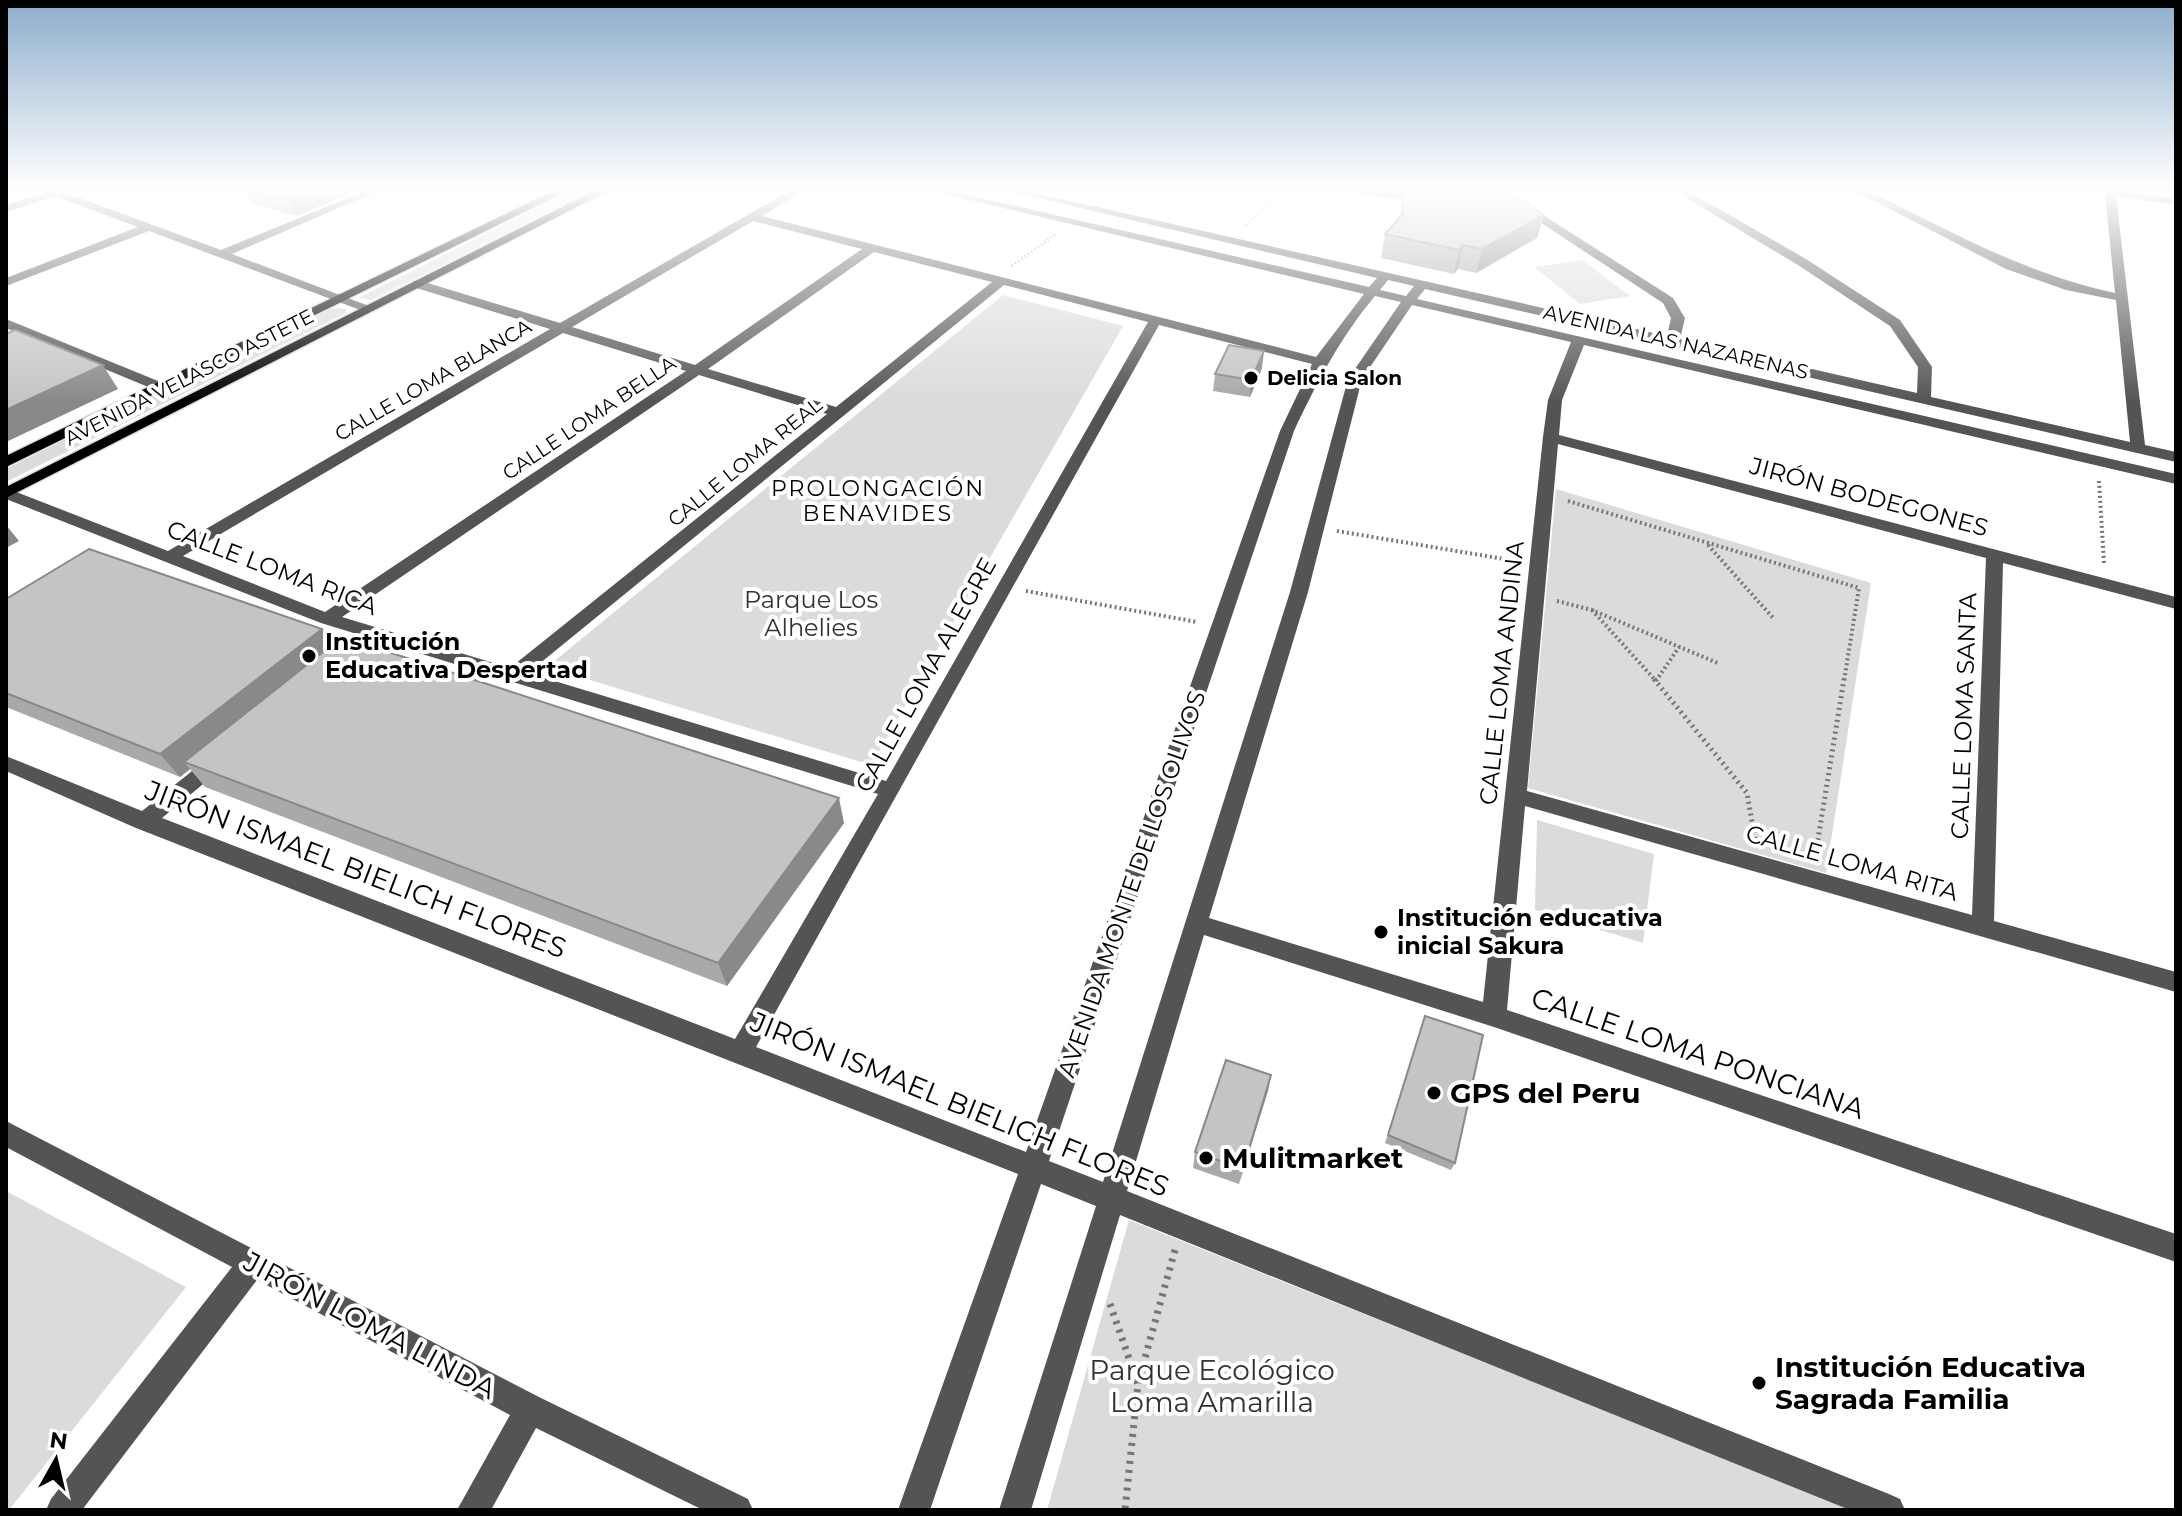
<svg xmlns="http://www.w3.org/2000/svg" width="2182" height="1516" font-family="Montserrat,sans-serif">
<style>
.green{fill:#dbdbdb}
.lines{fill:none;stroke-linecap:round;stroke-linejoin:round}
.major-casing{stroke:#dbdbdb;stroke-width:3}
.path-far3{stroke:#767676;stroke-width:3;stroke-dasharray:1 3;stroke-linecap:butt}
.path-far2{stroke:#767676;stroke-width:4;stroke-dasharray:2 3;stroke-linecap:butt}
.path-far1{stroke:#767676;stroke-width:5;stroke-dasharray:2 4;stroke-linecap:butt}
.path{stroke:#767676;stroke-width:7;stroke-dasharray:3 6;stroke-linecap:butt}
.minor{fill:#545454;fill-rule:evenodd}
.major{fill:#000;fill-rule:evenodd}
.wall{fill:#a9a9a9}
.shaded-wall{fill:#898989}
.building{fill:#c4c4c4;stroke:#898989;stroke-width:2}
.poi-dot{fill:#000;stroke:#fff;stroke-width:3}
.labels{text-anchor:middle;stroke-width:8;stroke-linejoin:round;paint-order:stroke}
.far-street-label{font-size:20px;fill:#000;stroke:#fff}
.far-poi-label{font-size:20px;font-weight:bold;fill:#000;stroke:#fff;text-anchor:start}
.far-neighbourhood-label{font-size:22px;letter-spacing:2px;fill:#000;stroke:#fff}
.street-label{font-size:24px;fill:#000;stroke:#fff}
.park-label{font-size:24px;fill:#323232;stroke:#fff}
.poi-label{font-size:24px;font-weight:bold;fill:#000;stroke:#fff;text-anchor:start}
.near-street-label{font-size:28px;fill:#000;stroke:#fff}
.near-poi-label{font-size:28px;font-weight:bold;fill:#000;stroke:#fff;text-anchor:start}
.near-park-label{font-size:28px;fill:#323232;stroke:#fff}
</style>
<rect width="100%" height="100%" fill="#fff"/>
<g class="green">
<polygon points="573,190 594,190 371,300 358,298"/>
<polygon points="1582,260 1630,296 1580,304 1534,267"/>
<polygon points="1003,295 1123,326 871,765 547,667"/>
<polygon points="338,308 346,309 346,313 6,482 6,469 326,309"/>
<polygon points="1556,489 1871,583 1826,873 1528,788"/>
<polygon points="1537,820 1654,854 1643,943 1535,910"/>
<polygon points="6,1191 186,1287 9,1510 6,1510"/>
<polygon points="1129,1220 1854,1510 1047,1510"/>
</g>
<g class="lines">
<defs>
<g id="major">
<polygon points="555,190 569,190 6,467 6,456"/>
<polygon points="596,190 610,190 6,498 6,487"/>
</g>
</defs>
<use href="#major" class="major-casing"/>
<g class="path-far3">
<polyline points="1246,225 1282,190"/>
<polyline points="1012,266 1056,234"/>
</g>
<g class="path-far2">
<polyline points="2099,481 2104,563"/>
<polyline points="1568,501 1859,588 1844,681"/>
<polyline points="1337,531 1516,561"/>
<polyline points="1708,545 1774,619"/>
<polyline points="1026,591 1197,622"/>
<polyline points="1557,601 1592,610 1720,664"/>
<polyline points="1592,610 1656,681"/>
<polyline points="1656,681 1679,647"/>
</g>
<g class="path-far1">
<polyline points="1654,679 1747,793 1755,839"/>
<polyline points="1815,858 1844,679"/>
</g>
<g class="path">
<polyline points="1110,1304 1138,1384 1125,1510"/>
<polyline points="1138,1383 1175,1250"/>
</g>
<g class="minor">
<polygon points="42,190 68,190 66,193 221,250 367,190 380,190 232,254 374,308 363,311 149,231 6,286 6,278 138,227 55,196 6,212 6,205 45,192"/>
<path d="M 791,190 L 804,190 L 762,216 L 1316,357 L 1364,294 L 928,190 L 946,190 L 1369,287 L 1377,278 L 1004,190 L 1022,190 L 1667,336 L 1671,318 L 1663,303 L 1491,190 L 1504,190 L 1673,298 L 1685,318 L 1680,339 L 1917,393 L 1918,367 L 1890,326 L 1798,265 L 1673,190 L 1686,190 L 1806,259 L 1900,320 L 1932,367 L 1931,397 L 2130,442 L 2116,300 L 2066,290 L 2006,269 L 1853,190 L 1867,190 C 1948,230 2025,274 2115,293 L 2105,194 L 2096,190 L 2119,190 L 2176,199 L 2176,205 L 2116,196 L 2145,445 L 2176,452 L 2176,462 L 1425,289 L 1417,299 L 2176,474 L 2176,484 L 1584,345 L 1562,400 L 1559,435 L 2176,597 L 2176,609 L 2003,563 L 1994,921 L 2176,972 L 2176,992 L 1525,806 L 1507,1010 L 2176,1234 L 2176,1262 L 1494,1027 L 1204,935 L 1127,1191 L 1889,1494 L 1900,1499 L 1905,1510 L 1850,1510 L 1120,1215 L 1031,1510 L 999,1510 L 1096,1206 L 1041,1184 L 930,1510 L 898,1510 L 1018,1174 L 136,828 L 6,771 L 6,756 L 142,811 L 211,756 L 225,756 L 228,761 L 225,766 L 162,818 L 735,1039 L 878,794 L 321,623 L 6,499 L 6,488 L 168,551 L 550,329 L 413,287 L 413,281 L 421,281 L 560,323 ZM 753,221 L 862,249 L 695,365 L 572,327 ZM 874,252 L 992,282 L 836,407 L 708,369 ZM 1388,280 L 1414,286 L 1406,296 L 1380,290 ZM 1004,285 L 1148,322 L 886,781 L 528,673 ZM 1375,296 L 1401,302 L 1348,379 L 1290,592 L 1103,1182 L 1049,1161 L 1294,431 C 1317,382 1340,338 1375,296 ZM 1412,305 L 1571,342 L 1548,400 L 1543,437 L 1483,1002 L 1209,918 L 1308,592 L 1362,379 ZM 1159,325 L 1312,364 L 1280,431 L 1026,1152 L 756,1047 ZM 563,333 L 686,371 L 325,612 L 183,556 ZM 699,375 L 827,414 L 510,668 L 342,617 ZM 1558,444 L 1986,558 L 1972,915 L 1527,791 Z"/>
<polygon points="1343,190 1429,193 1435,196 1429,199 1387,198"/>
<polygon points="6,319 163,383 165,386 158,390 153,389 6,328"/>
<polygon points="6,1121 541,1398 748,1499 753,1510 703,1510 536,1428 491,1510 457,1510 510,1415 257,1280 82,1510 46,1510 51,1499 232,1267 6,1147"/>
</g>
<use href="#major" class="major"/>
</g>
<g class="wall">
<polygon points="245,190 352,190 354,192 296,216 252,204"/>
<polygon points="2153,190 2176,190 2176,193"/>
<polygon points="1404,192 1544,215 1537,238 1476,273 1458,269 1454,274 1381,258 1385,234 1399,218"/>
<polygon points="1262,368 1250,397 1213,391 1215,374"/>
<polygon points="6,599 322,629 332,645 844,823 727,986 205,787 190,769 180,777 6,707"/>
<polygon points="1425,1016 1455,1163 1451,1170 1385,1143"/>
<polygon points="1271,1075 1239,1184 1193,1168 1195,1152"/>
</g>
<g class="shaded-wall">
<polygon points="316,190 352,190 354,192 296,216 289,200"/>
<polygon points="1544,215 1537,238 1476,273 1482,249"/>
<polygon points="1463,245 1458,269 1454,274 1459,250"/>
<polygon points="1264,351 1262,368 1250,397 1251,380"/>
<polygon points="103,365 118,389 6,442 6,410"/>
<polygon points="6,525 19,541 6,548"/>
<polygon points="322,629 336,652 184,762 190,769 180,777 160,754"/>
<polygon points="839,798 844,823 727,986 718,963"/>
<polygon points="1271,1075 1268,1091 1239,1184 1243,1169"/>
</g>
<g class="building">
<polygon points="249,190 316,190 289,200"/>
<polygon points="1422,190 1508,190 1544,215 1482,249 1463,245 1459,250 1385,234 1403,214 1404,192"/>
<polygon points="15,330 103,365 6,410 6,334"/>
<polygon points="1229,345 1264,351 1251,380 1215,374"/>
<polygon points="89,549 322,629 160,754 6,693 6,599"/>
<polygon points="342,637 839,798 718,963 184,762"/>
<polygon points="1425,1016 1483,1035 1455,1163 1388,1135"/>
<polygon points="1226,1060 1271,1075 1243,1169 1195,1152"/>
</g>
<linearGradient id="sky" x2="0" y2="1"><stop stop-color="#8cadcc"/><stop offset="0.47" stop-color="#fff"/><stop offset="1" stop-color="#fff" stop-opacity="0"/></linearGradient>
<rect width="2182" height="402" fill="url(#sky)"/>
<g class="poi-dot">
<circle cx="1251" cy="378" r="8"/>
<circle cx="309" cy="656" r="8"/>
<circle cx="1381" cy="932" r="8"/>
<circle cx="1434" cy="1093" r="8"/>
<circle cx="1206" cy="1158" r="8"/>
<circle cx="1759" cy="1383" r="8"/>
</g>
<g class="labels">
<g class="far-street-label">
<text transform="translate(1676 342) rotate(13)" y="7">AVENIDA LAS NAZARENAS</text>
<text transform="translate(189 377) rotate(-27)" y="7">AVENIDA VELASCO ASTETE</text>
<text transform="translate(433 380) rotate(-30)" y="7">CALLE LOMA BLANCA</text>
<text transform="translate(589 418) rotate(-34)" y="7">CALLE LOMA BELLA</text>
<text transform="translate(745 462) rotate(-39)" y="7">CALLE LOMA REAL</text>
</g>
<g class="far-poi-label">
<text x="1267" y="385">Delicia Salon</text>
</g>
<g class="far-neighbourhood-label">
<text x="878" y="496">PROLONGACIÓN<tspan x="878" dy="25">BENAVIDES</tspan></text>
</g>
<g class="street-label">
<text transform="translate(1869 497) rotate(15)" y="8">JIRÓN BODEGONES</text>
<text transform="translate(272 568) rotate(21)" y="8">CALLE LOMA RICA</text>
<text transform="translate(1502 673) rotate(-84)" y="8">CALLE LOMA ANDINA</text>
<text transform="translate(926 675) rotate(-61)" y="8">CALLE LOMA ALEGRE</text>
<text transform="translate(1964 716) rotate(-88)" y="8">CALLE LOMA SANTA</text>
<text transform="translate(1852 863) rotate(16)" y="8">CALLE LOMA RITA</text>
<text transform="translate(1132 884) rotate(-71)" y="8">AVENIDA MONTE DE LOS OLIVOS</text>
</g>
<g class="park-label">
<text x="811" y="608">Parque Los<tspan x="811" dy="28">Alhelies</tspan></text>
</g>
<g class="poi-label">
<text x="325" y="650">Institución<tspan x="325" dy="28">Educativa Despertad</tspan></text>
<text x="1397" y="926">Institución educativa<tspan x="1397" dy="28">inicial Sakura</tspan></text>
</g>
<g class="near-street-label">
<text transform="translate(356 869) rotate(21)" y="10">JIRÓN ISMAEL BIELICH FLORES</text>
<text transform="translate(1698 1053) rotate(19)" y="10">CALLE LOMA PONCIANA</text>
<text transform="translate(960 1104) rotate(22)" y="10">JIRÓN ISMAEL BIELICH FLORES</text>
<text transform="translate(370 1325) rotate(28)" y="10">JIRÓN LOMA LINDA</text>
</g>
<g class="near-poi-label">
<text x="1450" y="1103">GPS del Peru</text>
<text x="1222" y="1168">Mulitmarket</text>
<text x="1775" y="1377">Institución Educativa<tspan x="1775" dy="32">Sagrada Familia</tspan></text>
</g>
<g class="near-park-label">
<text x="1212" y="1380">Parque Ecológico<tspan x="1212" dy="32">Loma Amarilla</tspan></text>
</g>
</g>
<rect width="2182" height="1516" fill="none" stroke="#000000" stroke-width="16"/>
<g transform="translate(56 1460) rotate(8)" stroke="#ffffff" stroke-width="6" paint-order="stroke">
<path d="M0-6L14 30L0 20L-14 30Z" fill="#000000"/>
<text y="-12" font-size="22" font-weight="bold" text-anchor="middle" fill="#000000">N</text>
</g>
</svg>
